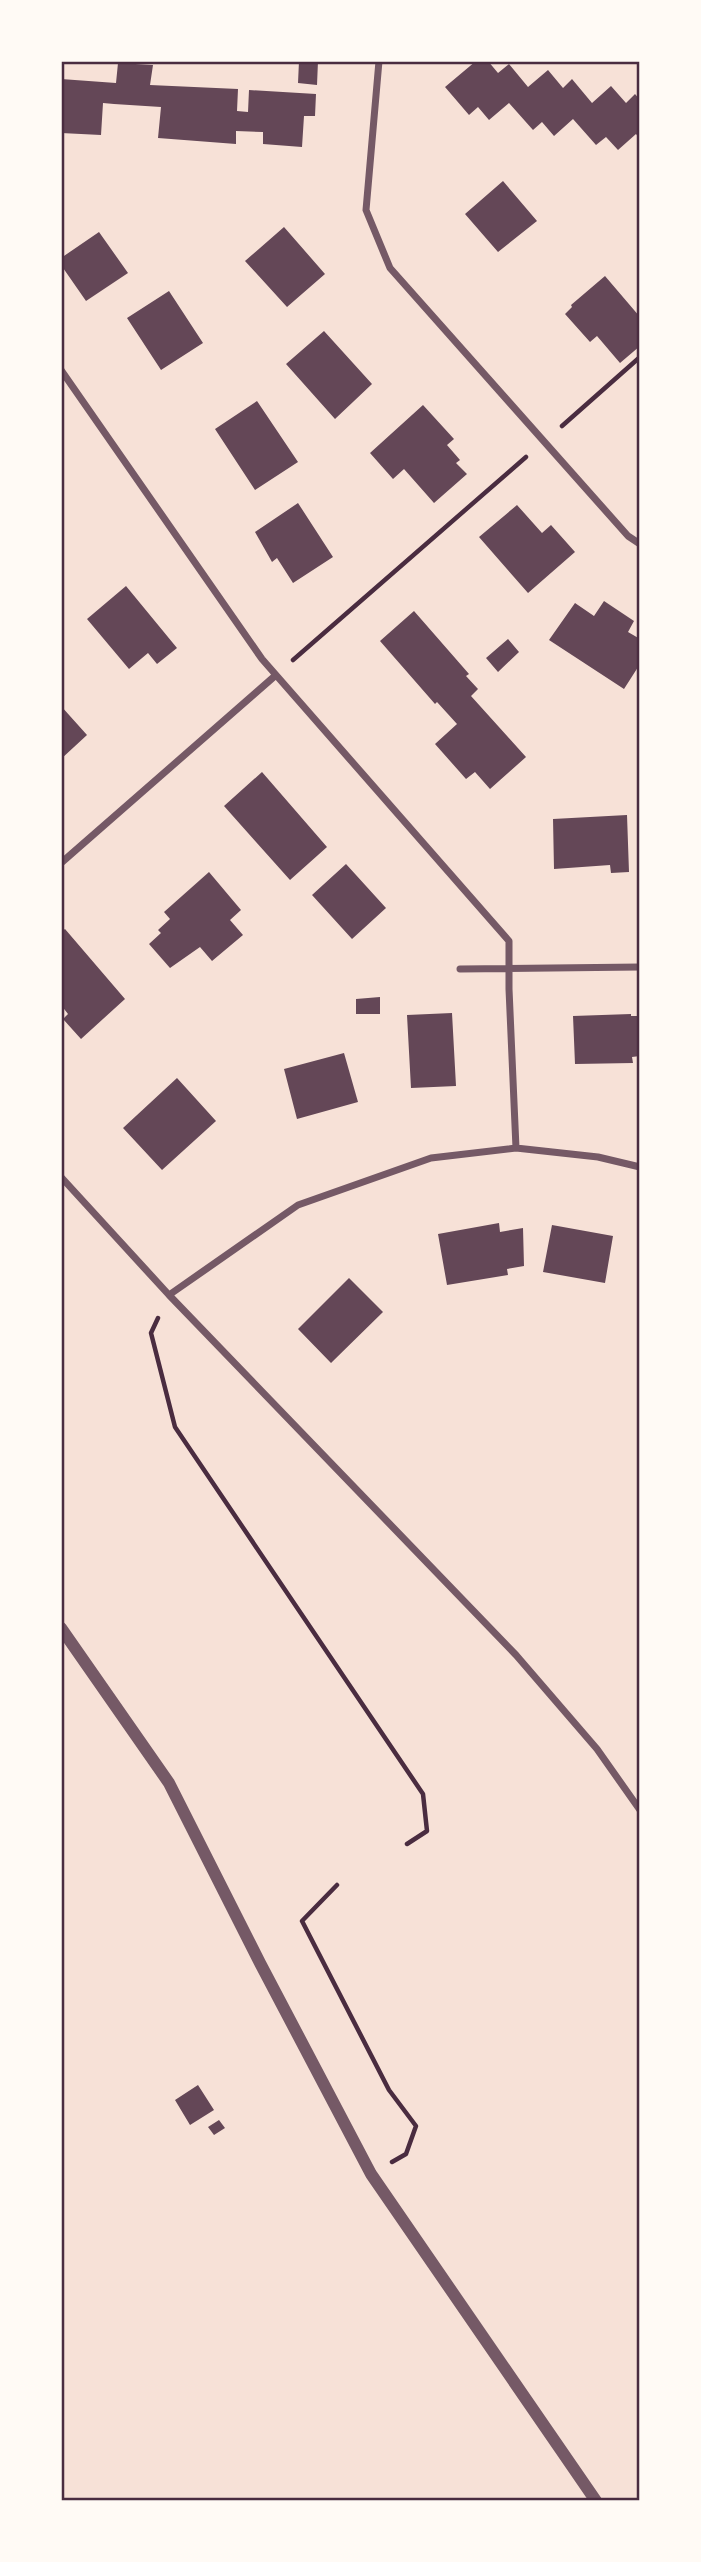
<svg xmlns="http://www.w3.org/2000/svg" width="701" height="2562" viewBox="0 0 701 2562" font-family="'Fira Sans',sans-serif">
<style>
.building{fill:#644757}
.lines{fill:none;stroke-linecap:round;stroke-linejoin:round}
.path{stroke:#4a2c40;stroke-width:4.5}
.minor{stroke:#755966;stroke-width:7}
.tertiary{stroke:#755966;stroke-width:12}
.neatline{fill:none;stroke:#4a2c40;stroke-width:2.5}
</style>
<rect width="100%" height="100%" fill="#f7e1d7"/>
<path class="building" d="M299,61H318L317,85L298,83Z
M476,61H488L498,73L509,64L528,87L548,70L563,88L572,79L592,103L611,86L626,103L635,94L640,100V139L636,134L618,150L606,137L596,145L573,119L554,136L542,122L533,130L509,103L489,120L478,107L469,115L445,87Z
M118,63L153,65L150,85L238,89L237,111L248,112L249,90L316,94L315,116H304L302,147L263,144V132L236,131V144L158,138L161,107L114,104L103,103L101,135L61,133V79L116,83Z
M503,181L537,221L498,252L465,214Z
M284,227L325,274L287,307L245,261Z
M99,232L128,273L86,301L61,265V258Z
M605,276L640,317V346L620,363L597,336L590,342L565,314L572,307L571,305Z
M169,291L203,343L161,370L127,318Z
M324,331L372,384L335,419L286,364Z
M257,401L298,462L255,490L215,429Z
M423,405L454,439L447,445L460,460L456,463L467,474L434,503L404,469L393,479L370,453Z
M298,503L333,557L293,583L277,558L272,562L255,532Z
M517,505L542,533L551,525L575,552L528,593L479,537Z
M126,586L177,648L157,664L148,653L129,669L87,619Z
M604,601L634,621L628,632L640,639V664L624,689L549,640L575,603L594,616Z
M414,611L469,674L466,676L478,689L471,696L526,757L490,789L475,772L466,779L435,744L457,724L437,702L435,704L380,641Z
M508,639L519,652L498,672L486,658Z
M61,706L87,735L61,759Z
M262,772L327,847L290,880L224,806Z
M627,815L629,872L611,873L610,865L554,869L553,819Z
M346,864L386,908L352,939L312,895Z
M209,872L241,910L230,920L243,935L212,961L200,947L170,968L149,944L161,933L158,930L170,919L164,912Z
M65,929L125,999L81,1039L63,1019L68,1014L61,1005V932Z
M380,997V1014H356V999Z
M452,1013L456,1086L411,1088L407,1015Z
M631,1014V1016H640V1056L632,1057L633,1063L575,1064L573,1016Z
M344,1053L358,1102L297,1119L284,1069Z
M177,1078L216,1121L162,1170L123,1128Z
M499,1223L500,1232L523,1228L524,1266L507,1269L508,1275L447,1285L438,1234Z
M552,1225L613,1236L605,1283L543,1272Z
M349,1278L383,1312L331,1363L298,1329Z
M198,2085L214,2110L190,2125L175,2100Z
M219,2120L225,2128L214,2135L208,2127Z"/>
<g class="lines">
<path class="path" d="M562,426L640,357
M293,660L526,457
M158,1318L151,1333L175,1427L423,1794L427,1831L407,1844
M337,1885L302,1921L389,2090L416,2126L406,2154L392,2162"/>
<path class="minor" d="M379,61L366,210L390,268L628,536L640,544
M61,370L262,659L509,941V989L516,1148
M61,863L276,675
M460,969L640,967
M61,1177L169,1295L516,1655L597,1749L640,1810
M169,1295L298,1205L431,1158L516,1148L598,1157L640,1167"/>
<path class="tertiary" d="M61,1628L169,1783L260,1963L371,2174L596,2501"/>
</g>
<rect width="701" height="2562" fill="none" stroke="#fffaf5" stroke-width="126"/>
<rect x="63" y="63" width="575" height="2436" class="neatline"/>
</svg>
